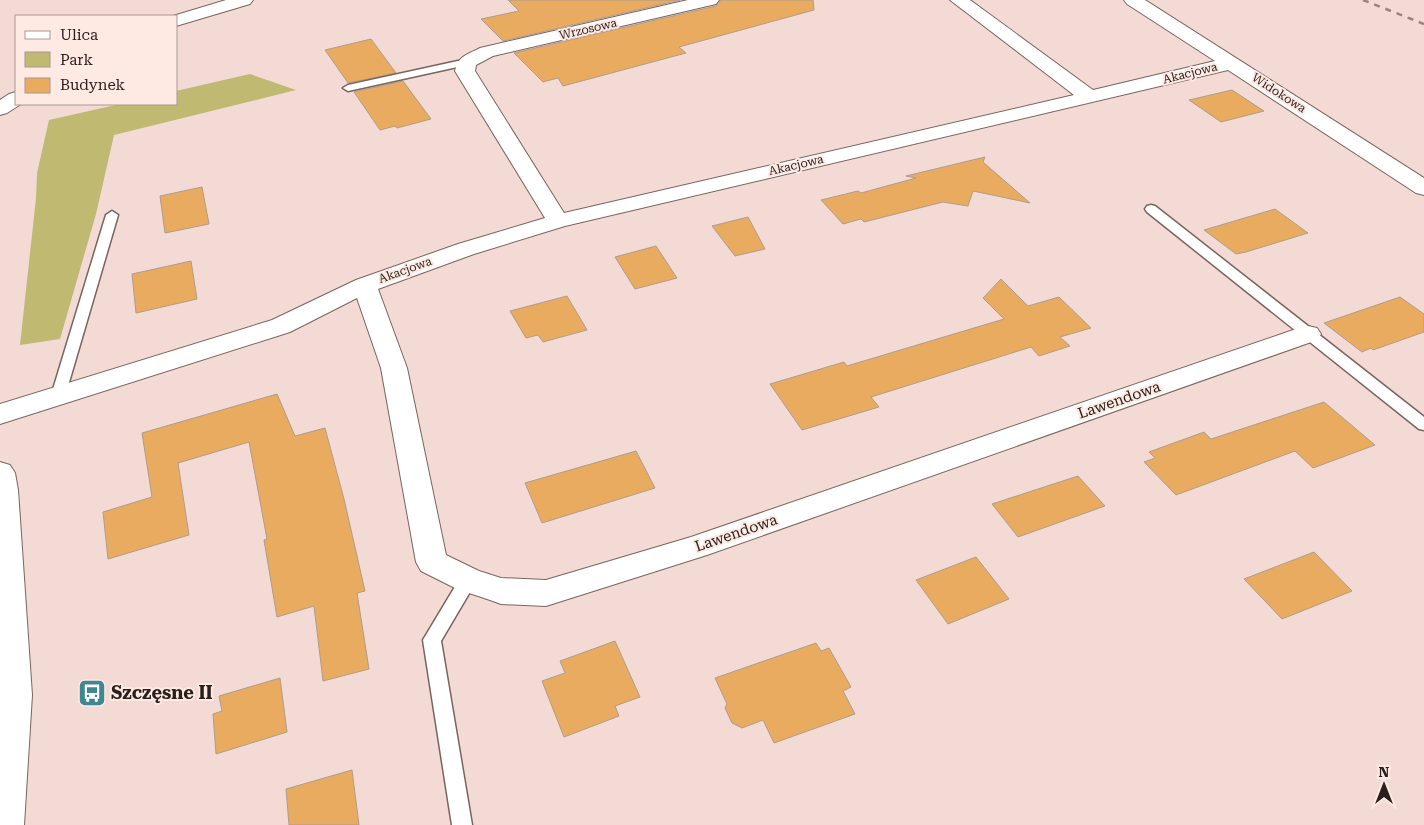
<svg xmlns="http://www.w3.org/2000/svg" width="1424" height="825" viewBox="0 0 1424 825" font-family="'Roboto Serif',serif">
<style>
.green{fill:#bfb972}
.building{fill:#e9ab5f;stroke:#ad9d8c}
.lines{fill:none;stroke-linecap:round;stroke-linejoin:round}
.lane-casing{stroke:#7a645f;stroke-width:3}
.street-casing{stroke:#7a645f;stroke-width:2}
.secondary-casing{stroke:#7a645f;stroke-width:2}
.lane{fill:#fff;fill-rule:evenodd}
.street{fill:#fff;fill-rule:evenodd}
.secondary{fill:#fff;fill-rule:evenodd}
.rail{stroke:#978480;stroke-width:2.5;stroke-dasharray:6 6;stroke-linecap:butt}
.labels{text-anchor:middle;stroke-width:4;stroke-linejoin:round;paint-order:stroke}
.far-street-label{font-size:12px;fill:#291f1d;stroke:#fee9e3}
.street-label{font-size:15px;fill:#291f1d;stroke:#fee9e3}
.near-poi-label{font-size:18px;font-weight:bold;fill:#291f1d;stroke:#fee9e3;text-anchor:start}
</style>
<rect width="100%" height="100%" fill="#f4dad4"/>
<path class="green" d="M250,74L296,90L114,135L96,214L60,339L20,345L36,198L37,173L49,120L120,104H176V91Z"/>
<path class="building" d="M508,0H680L503,41L481,19L519,11Z
M721,0H813L814,10L679,47L686,53L563,86L558,78L543,82L514,53L716,6Z
M371,39L396,73L348,83L325,50Z
M403,81L431,119L397,128L395,126L380,130L354,92Z
M1232,90L1264,111L1221,122L1189,100Z
M985,157L983,162L1030,203L973,191L968,206L943,202L864,222L861,219L843,224L821,200L858,191L861,193L916,178L906,176Z
M202,187L209,224L165,233L160,196Z
M1275,209L1308,233L1246,252L1236,254L1204,230Z
M748,217L765,249L735,256L712,226Z
M656,246L677,278L635,289L615,257Z
M191,261L197,299L136,313L132,274Z
M1001,279L1028,306L1059,297L1091,328L1060,337L1070,346L1039,356L1031,347L871,397L879,407L802,430L770,384L844,362L847,366L1004,319L983,298Z
M567,296L587,330L543,342L538,335L526,338L510,311Z
M1400,297L1424,314V332L1373,350L1371,348L1362,352L1324,323Z
M277,394L295,436L325,428L344,499L365,591L357,593L369,669L323,681L314,606L277,617L264,540L267,539L249,442L178,463L189,535L108,559L103,512L152,497L142,433Z
M1324,402L1375,445L1313,468L1295,451L1176,495L1144,462L1155,458L1149,452L1204,432L1211,439Z
M636,451L655,488L542,523L525,483Z
M1078,476L1105,506L1018,537L992,504Z
M1314,552L1352,591L1282,619L1244,579Z
M976,557L1009,599L948,624L916,580Z
M615,641L640,697L615,706L619,716L564,737L542,681L565,673L560,661Z
M816,643L821,651L829,648L851,687L843,691L855,714L774,743L763,720L742,728L732,723L725,708L727,704L715,678Z
M280,678L287,732L216,754L213,714L222,711L219,696Z
M352,770L359,825H289L286,789Z"/>
<g class="lines">
<g class="lane-casing">
<path id="lane" d="M467,59L471,60L472,62L471,64L348,91L343,88L348,85Z
M1151,205L1155,206L1424,417V430L1419,429L1147,212L1145,209L1147,206Z
M112,211L118,215L65,396L63,400H53L51,396L106,215Z
M468,573L474,575L477,580L441,641L472,825H452L423,640L462,575Z"/>
</g>
<g class="street-casing">
<path id="street" d="M226,0H253L250,4L176,26V16H173Z
M688,0H719L716,4L493,56L476,65L475,71L564,213L1074,95L950,0H970L1093,90L1215,61L1127,4L1124,0H1145L1424,178V195L1416,193L1228,70L565,226L474,254L378,289L407,368L446,555L479,571L501,578L546,580L691,537L1299,328L1308,326L1317,328L1321,334L1317,340L707,555L546,606L501,604L490,600L457,589L421,571L416,562L381,368L357,298L290,332L0,424V404L272,320L356,280L458,244L545,218L455,71C459,55 467,55 480,48Z
M16,92V104H21L7,113L0,115V100L9,94Z"/>
</g>
<g class="secondary-casing">
<path id="secondary" d="M0,462L10,465L15,473L18,490L32,695L24,825H0Z"/>
</g>
<use href="#lane" class="lane"/>
<use href="#street" class="street"/>
<use href="#secondary" class="secondary"/>
<path class="rail" d="M1363,0L1424,24"/>
</g>
<defs>
<g id="bus-square" transform="scale(1.4375)"><rect x="-9" y="-9" width="18" height="18" rx="4" fill="#418792" stroke="#fee9e3"/><path d="M-5-6H5V4H4V6H2V4H-2V6H-4V4H-5ZM-3.5-4V0h7V-4ZM-3.5 1.2v1.5H-2V1.2ZM2 1.2v1.5H3.5V1.2Z" fill="#fff"/></g>
</defs>
<g fill-rule="evenodd">
<use href="#bus-square" x="92" y="693"/>
</g>
<g class="labels">
<g class="far-street-label">
<text transform="translate(588 29) rotate(-13)" y="4">Wrzosowa</text>
<text transform="translate(1190 73) rotate(-14)" y="4">Akacjowa</text>
<text transform="translate(1279 93) rotate(33)" y="4">Widokowa</text>
<text transform="translate(796 165) rotate(-13)" y="4">Akacjowa</text>
<text transform="translate(405 270) rotate(-20)" y="4">Akacjowa</text>
</g>
<g class="street-label">
<text transform="translate(1119 400) rotate(-19)" y="5">Lawendowa</text>
<text transform="translate(736 533) rotate(-19)" y="5">Lawendowa</text>
</g>
<g class="near-poi-label">
<text x="111" y="699">Szczęsne II</text>
</g>
</g>
<rect x="15" y="15" width="162" height="90" fill="#fee9e3" stroke="#a99894"/>
<rect x="25" y="31" width="25" height="8" fill="#ffffff" stroke="#a99894"/>
<text x="60" y="40" font-size="15" fill="#291f1d">Ulica</text>
<rect x="25" y="52" width="25" height="15" fill="#bfb972" stroke="#a99894"/>
<text x="60" y="65" font-size="15" fill="#291f1d">Park</text>
<rect x="25" y="78" width="25" height="15" fill="#e9ab5f" stroke="#a99894"/>
<text x="60" y="90" font-size="15" fill="#291f1d">Budynek</text>
<g transform="translate(1384 785)" stroke="#fee9e3" stroke-width="4" paint-order="stroke">
<path d="M0-4L9 19L0 12L-9 19Z" fill="#291f1d"/>
<text y="-8" font-size="14" font-weight="bold" text-anchor="middle" fill="#291f1d">N</text>
</g>
</svg>
